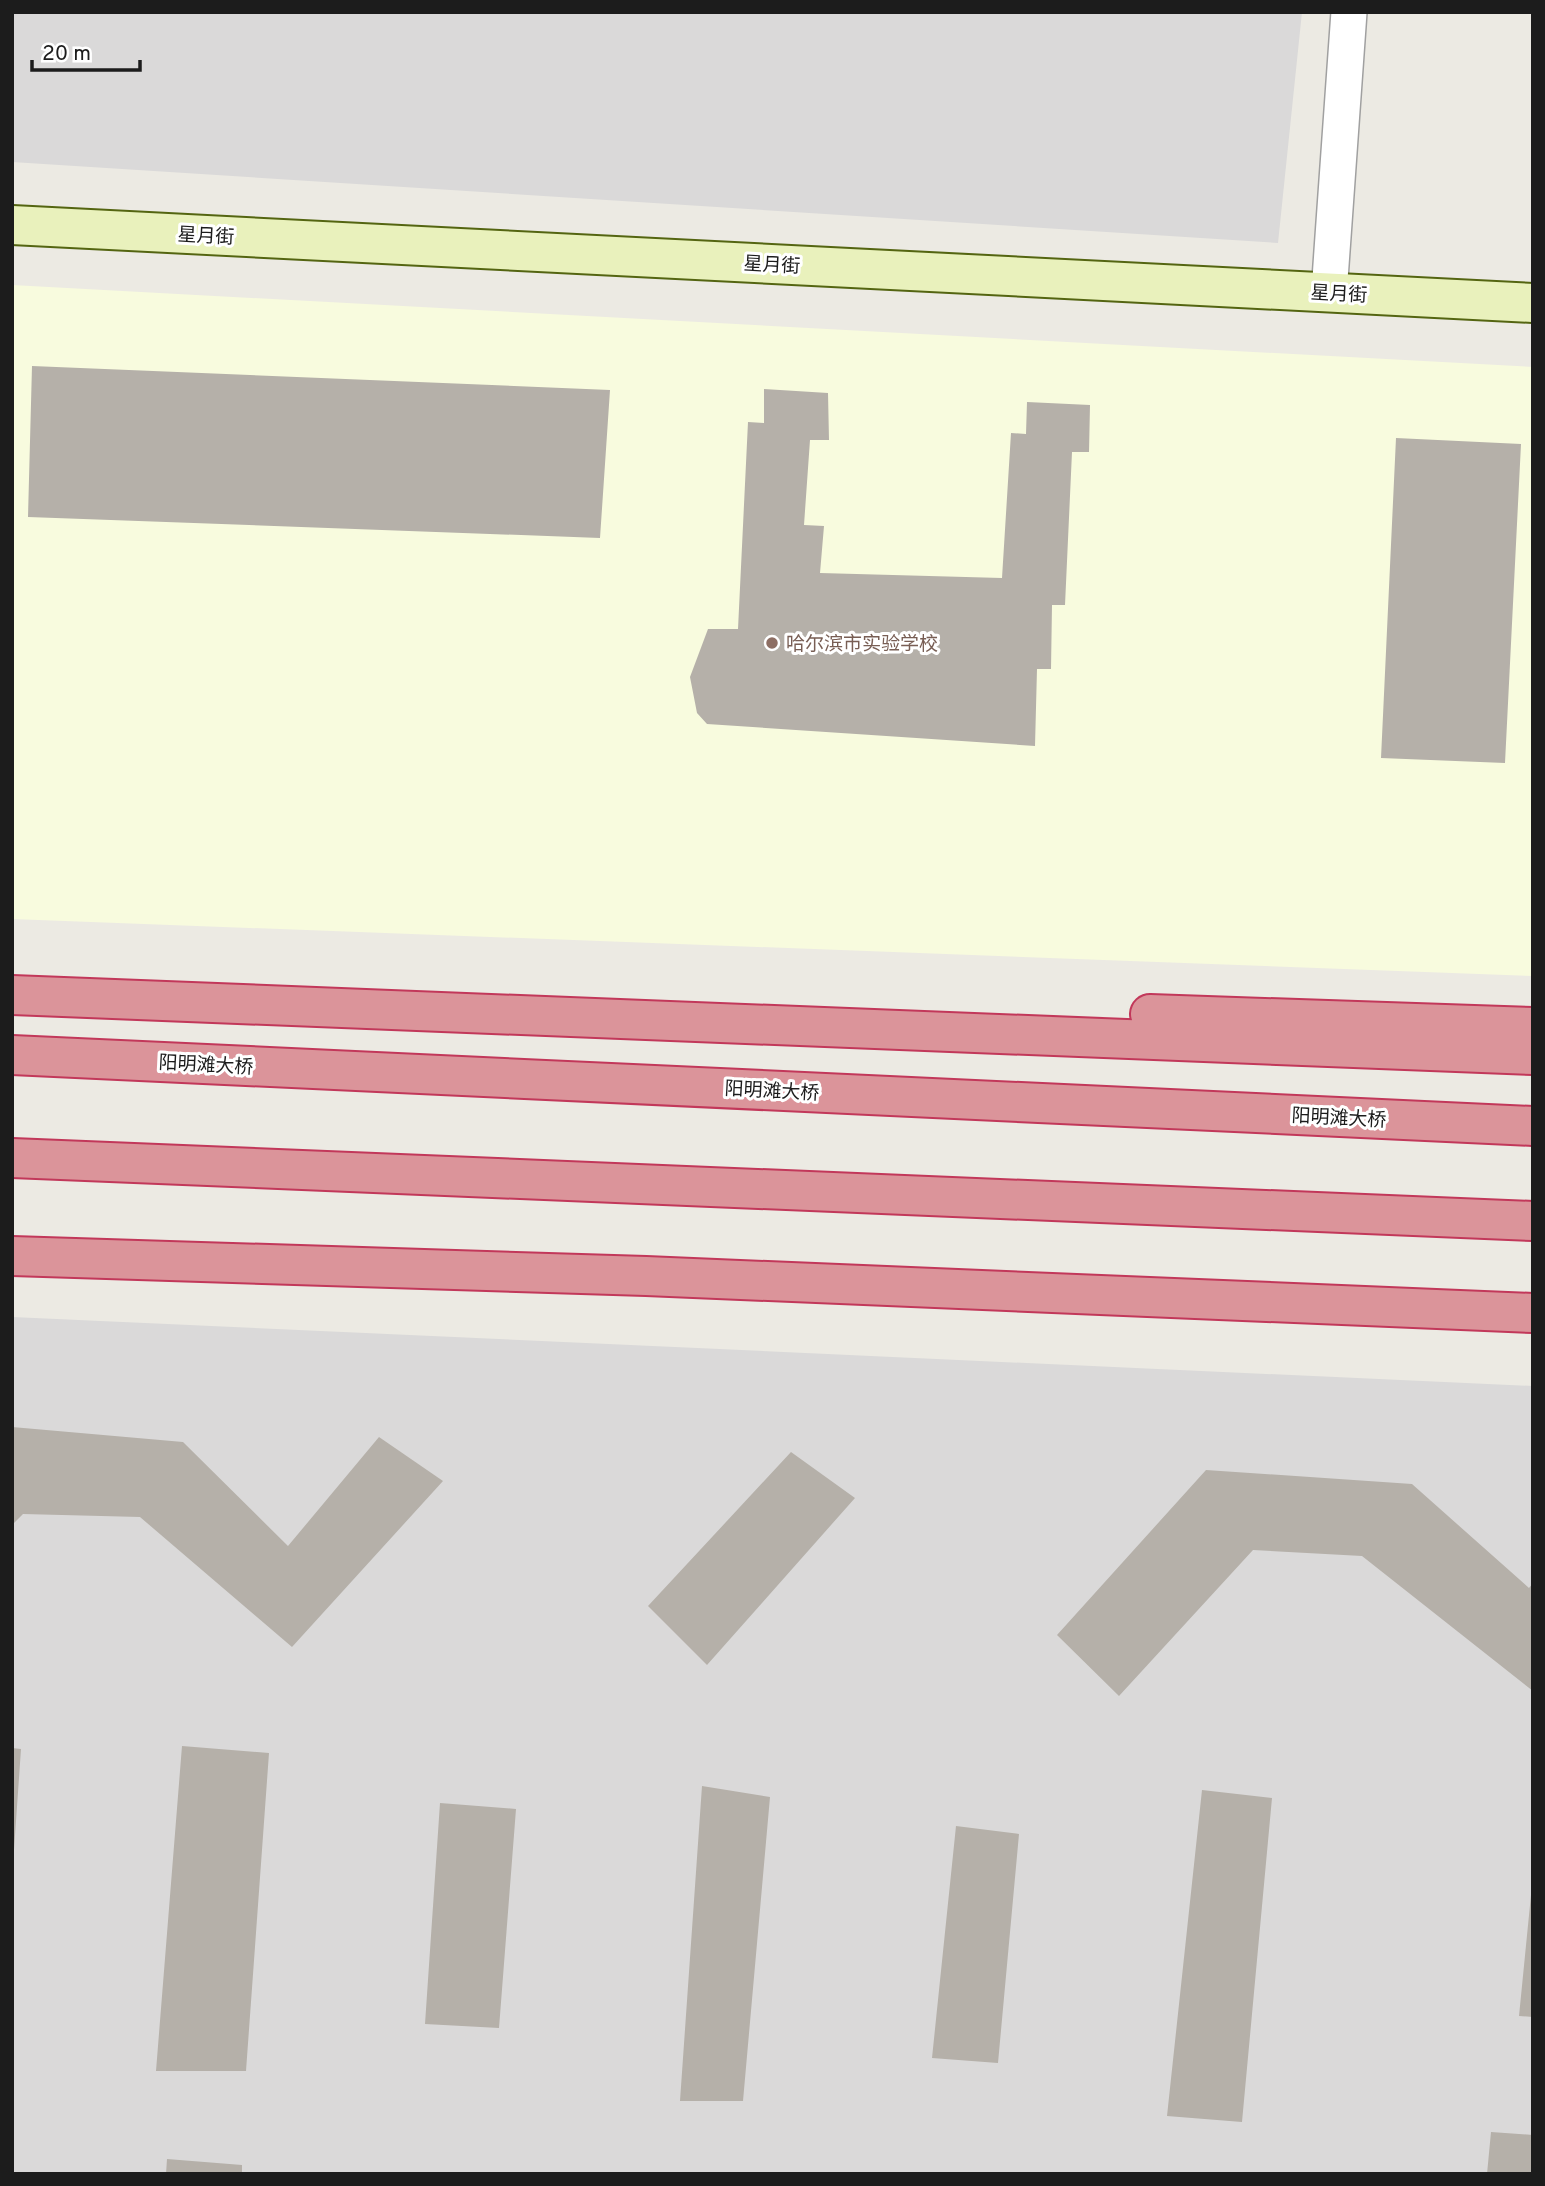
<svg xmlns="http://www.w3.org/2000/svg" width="1545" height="2186" viewBox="0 0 1545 2186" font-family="Overpass,'Noto Sans SC',sans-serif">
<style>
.residential{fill:#dad9d9}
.education{fill:#f8fbde}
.building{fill:#b5b0a9}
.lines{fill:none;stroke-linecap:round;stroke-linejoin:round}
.street-casing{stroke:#a0a0a0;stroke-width:38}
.secondary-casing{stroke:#546511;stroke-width:42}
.highway-casing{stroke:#c2385a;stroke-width:42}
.street{stroke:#fff;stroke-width:35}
.secondary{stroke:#e9f1bc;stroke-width:38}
.highway{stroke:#db949a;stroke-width:38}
.education-dot{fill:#8d6e63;stroke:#fff;stroke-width:2.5}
.labels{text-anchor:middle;stroke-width:6;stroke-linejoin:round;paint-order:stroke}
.street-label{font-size:19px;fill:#1c1c1c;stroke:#fff}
.education-label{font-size:19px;fill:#785e54;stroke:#fff;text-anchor:start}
</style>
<rect width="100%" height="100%" fill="#eceae3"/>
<path class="residential" d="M12,12H1302L1278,243L12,162Z
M12,1317L1533,1386V2174H12Z"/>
<path class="education" d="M12,285L1533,367V976L12,919Z"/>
<path class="building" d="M32,366L610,390L600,538L28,517Z
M764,389L828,393L829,440H810L804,525L824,526L820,573L1002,578L1011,433L1026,434L1027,402L1090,405L1089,452H1072L1065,605H1052L1051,669H1037L1035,746L707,724L697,713L690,677L708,629H738L748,422L764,423Z
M1396,438L1521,444L1505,763L1381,758Z
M12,1427L183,1442L288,1546L379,1437L443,1481L292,1647L140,1517L23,1514L12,1525Z
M791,1452L855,1498L707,1665L648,1606Z
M1206,1470L1412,1484L1529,1588L1533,1583V1691L1362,1556L1253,1550L1119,1696L1057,1635Z
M182,1746L269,1753L246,2071H156Z
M12,1748L21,1749L14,1850H12Z
M702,1786L770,1797L743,2101H680Z
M1202,1790L1272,1798L1242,2122L1167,2116Z
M440,1803L516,1809L499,2028L425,2024Z
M956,1826L1019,1834L998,2063L932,2058Z
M1531,1895H1533V2017L1519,2016Z
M1491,2132L1533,2135V2174H1487Z
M167,2159L242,2165V2174H166Z"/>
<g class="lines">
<g class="street-casing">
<path id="street" d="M1329,293L1349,12"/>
</g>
<g class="secondary-casing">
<path id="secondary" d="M12,225L1533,303"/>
</g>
<g class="highway-casing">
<path id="highway" d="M12,995L1533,1055
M1150,1014L1533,1027
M12,1055L1533,1126
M12,1158L1533,1221
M12,1256L646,1276L1533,1313"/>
</g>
<use href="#street" class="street"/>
<use href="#secondary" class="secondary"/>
<use href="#highway" class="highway"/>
</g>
<circle class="education-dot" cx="772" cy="643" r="7"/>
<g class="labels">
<g class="street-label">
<text transform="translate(206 235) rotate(3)" y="7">星月街</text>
<text transform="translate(772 264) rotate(3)" y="7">星月街</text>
<text transform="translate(1339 293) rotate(3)" y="7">星月街</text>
<text transform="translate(206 1064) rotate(3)" y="7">阳明滩大桥</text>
<text transform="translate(772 1090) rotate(3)" y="7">阳明滩大桥</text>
<text transform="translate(1339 1117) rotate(3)" y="7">阳明滩大桥</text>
</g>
<g class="education-label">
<text x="786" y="650">哈尔滨市实验学校</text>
</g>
</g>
<rect width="1545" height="2186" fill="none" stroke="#1c1c1c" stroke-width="28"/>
<path d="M32 60v10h108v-10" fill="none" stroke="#1c1c1c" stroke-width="3.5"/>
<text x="42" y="60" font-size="21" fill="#1c1c1c" stroke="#ffffff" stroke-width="5" paint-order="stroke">20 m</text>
</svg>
